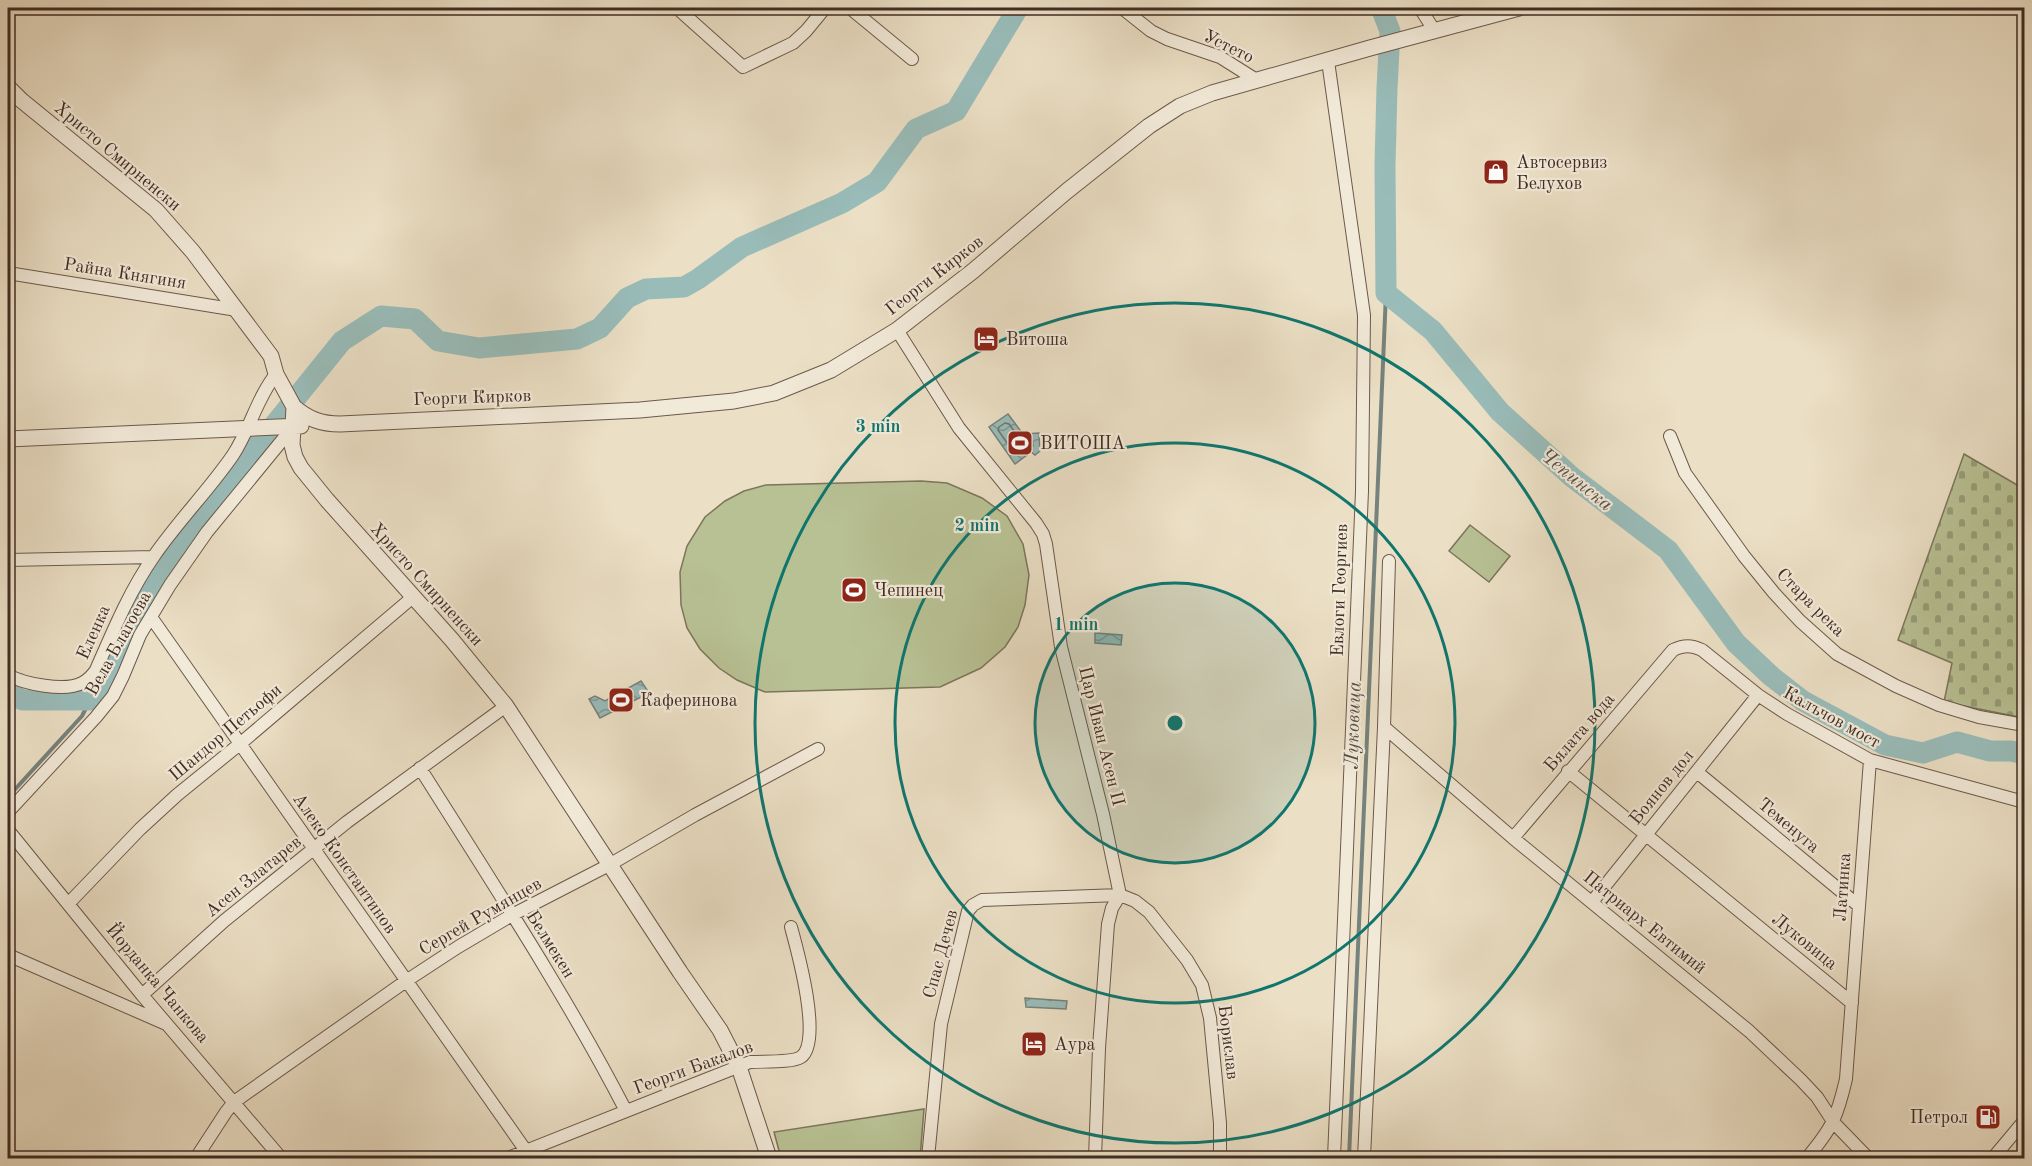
<svg xmlns="http://www.w3.org/2000/svg" width="2032" height="1166" viewBox="0 0 2032 1166" font-family="'Old Standard TT',serif">
<style>
.grass{fill:#b8c194;stroke:#7c765c;stroke-width:1.5}
.cemetery{fill:url(#cemetery-stones);stroke:#7c765c;stroke-width:1.5}
.water{fill:url(#water-waves);stroke:#76827d;stroke-width:1.5}
.lines{fill:none;stroke-linecap:round;stroke-linejoin:round}
.shore{stroke:#6d746e;stroke-width:1.5}
.stream{stroke:#76827d;stroke-width:4}
.river{stroke:#99bcb9;stroke-width:21}
.minor-casing{stroke:#6c594c;stroke-width:14}
.tertiary-casing{stroke:#6c594c;stroke-width:17}
.minor{stroke:#f2ead9;stroke-width:12}
.tertiary{stroke:#f2ead9;stroke-width:15}
.ring{fill:none;stroke:#0f766e;stroke-width:3}
.labels{text-anchor:middle;stroke-width:4.5;stroke-linejoin:round;paint-order:stroke}
.street-label{font-size:18px;fill:#412c24;stroke:#f2ead9}
.poi-label{font-size:18px;fill:#412c24;stroke:#f2ead9;text-anchor:start}
.water-label{font-size:20px;font-style:italic;fill:#575049;stroke:#f2ead9}
.centre{fill:#0f766e;stroke:#f2ead9;stroke-width:3}
.ring-label{font-size:18px;text-anchor:middle;font-weight:bold;fill:#0f766e;stroke:#f2ead9;stroke-width:4.5;stroke-linejoin:round;paint-order:stroke}
</style>
<defs>
<pattern id="cemetery-stones" width="16" height="16" patternUnits="userSpaceOnUse" patternTransform="scale(1.5)"><rect width="16" height="16" fill="#b8c194"/><path d="M2 7V4a2 2 0 0 1 4 0v3zM10 15v-3a2 2 0 0 1 4 0v3z" fill="#979d79"/></pattern>
<pattern id="water-waves" width="16" height="10" patternUnits="userSpaceOnUse" patternTransform="scale(1.5)"><rect width="16" height="10" fill="#99bcb9"/><path d="M0 5q4-4 8 0t8 0" fill="none" stroke="#7e9996"/></pattern>
</defs>
<rect width="100%" height="100%" fill="#ebdfc5"/>
<filter id="stains"><feTurbulence type="fractalNoise" baseFrequency=".00333" numOctaves="4"/><feColorMatrix values="0 0 0 0 .2 0 0 0 0 .09 0 0 0 0 .02 0 0 0 .5 -.17"/></filter>
<radialGradient id="worn" r=".72"><stop offset=".6" stop-color="#630" stop-opacity="0"/><stop offset="1" stop-color="#630" stop-opacity=".3"/></radialGradient>
<path class="grass" d="M921,481L947,483L982,498L1007,516L1023,544L1029,575L1025,605L1018,627L1005,647L981,668L940,687L765,692L737,680L719,668L700,649L687,628L681,605L680,572L687,546L705,517L725,501L744,491L766,485Z
M1470,525L1510,556L1489,582L1449,551Z
M924,1109L920,1158H781L774,1132Z"/>
<path class="cemetery" d="M1964,454L2024,489V718L1944,702L1952,663L1898,640Z"/>
<path class="water" d="M1008,414L1023,434L1039,433L1040,451L1035,455L1031,452L1015,464L989,427Z
M1095,633L1122,635L1121,645L1095,643Z
M641,681L649,693L600,718L589,699L595,696L605,701Z
M1025,998L1067,1001L1066,1009L1026,1007Z"/>
<g class="lines">
<path class="shore" d="M1005,423L1009,424L1020,439L1032,440L1033,446L1018,454H1015L998,430L999,427Z"/>
<path class="stream" d="M8,797L82,716L90,700
M1349,1158L1386,293"/>
<path class="river" d="M1381,8L1390,31L1387,88L1385,165L1386,293L1433,331L1500,412L1572,477L1668,550L1736,643L1771,676L1803,701L1885,745L1923,753L1957,742L1990,751H2011L2024,754
M8,692L22,700H90L114,670L160,572L258,445L342,341L381,316L415,319L438,341L479,348L577,339L600,328L627,298L646,289L684,287L698,279L742,247L842,203L877,182L916,129L956,111L1018,8"/>
<g class="minor-casing">
<path id="minor" d="M677,8L743,67L793,43L806,31L825,8
M850,8L912,59
M1122,8L1151,31L1167,39L1220,57L1258,81
M1420,8L1434,30
M1328,61L1364,315L1362,491L1334,1158
M8,273L237,310
M897,330L959,428L1036,523L1043,534L1046,544L1061,647L1103,814L1120,895L1112,908L1108,924L1099,1048L1095,1158
M1670,436L1685,473L1744,556L1774,593L1800,621L1837,654L1896,686L1939,705L1979,717L2024,725
M8,560L153,557
M151,617L531,1158
M8,675C24,684 65,692 82,683C88,680 92,676 96,670C113,631 129,592 154,556C178,521 209,490 233,455C250,429 257,398 276,374
M1384,727L1513,838L1749,1031L1801,1080L1817,1097L1834,1123L1868,1158
M420,768C491,881 565,993 626,1111
M1568,771L1852,1003
M1697,772L1859,906
M8,812L96,717L113,696L123,676L140,635L170,585L207,532L293,427
M8,830L142,995L281,1158
M1513,838L1673,650C1684,645 1691,645 1702,650L1758,695L1787,714L1870,760L2024,802
M1592,902L1758,695
M68,904L140,829L177,795L241,743L413,597
M8,955L164,1023
M142,995L224,921L347,822L506,706
M196,1158L226,1112L234,1102L406,981L458,947L512,915L609,865L695,815L818,749
M508,1158L750,1062C763,1061 792,1063 801,1057C823,1042 797,949 791,927
M928,1158L941,1024L968,911L973,905L982,900L1120,895L1135,901L1149,912L1187,960L1202,985L1210,1018L1220,1123V1158
M1364,1158L1384,727L1389,561
M1807,1158C1832,1128 1837,1118 1846,1079L1870,760
M1993,1158L2024,1121"/>
</g>
<g class="tertiary-casing">
<path id="tertiary" d="M8,87L21,100L156,210L193,252L271,356L276,374L294,407L292,445L295,457L301,468L327,500L452,640L506,706L680,972L720,1030L739,1067L769,1158
M294,407C308,419 321,424 340,424L640,410L734,401L774,393L831,370L897,330L973,271L1067,191L1149,126L1180,106L1212,93L1370,48L1519,8
M8,439L301,426"/>
</g>
<use href="#minor" class="minor"/>
<use href="#tertiary" class="tertiary"/>
</g>
<circle cx="1175" cy="723" r="140" fill="#0f766e" fill-opacity=".12"/>
<g class="ring">
<circle cx="1175" cy="723" r="140"/>
<circle cx="1175" cy="723" r="280"/>
<circle cx="1175" cy="723" r="420"/>
</g>
<defs>
<g id="shop-square" transform="scale(1.35)"><rect x="-9" y="-9" width="18" height="18" rx="4" fill="#8f2418" stroke="#f2ead9"/><path d="M-5-2.5h2.3a2.7 3.5 0 0 1 5.4 0H5L5.5 6h-11ZM-1.5-2.5h3a1.5 2.3 0 0 0-3 0Z" fill="#fff"/></g>
<g id="hotel-square" transform="scale(1.35)"><rect x="-9" y="-9" width="18" height="18" rx="4" fill="#8f2418" stroke="#f2ead9"/><path d="M-6-4.5h1.5V1H6V5H4.5V3h-9V5H-6ZM-4 0a1.8 1.8 0 1 1 3.6 0ZM.5 0V-2.5h3Q6-2.5 6 0Z" fill="#fff"/></g>
<g id="stadium-square" transform="scale(1.35)"><rect x="-9" y="-9" width="18" height="18" rx="4" fill="#8f2418" stroke="#f2ead9"/><path d="M0-5a6.5 5 0 1 0 0 10a6.5 5 0 1 0 0-10ZM-3.5-1.8h7v3.6h-7Z" fill="#fff"/></g>
<g id="fuel-square" transform="scale(1.35)"><rect x="-9" y="-9" width="18" height="18" rx="4" fill="#8f2418" stroke="#f2ead9"/><path d="M-5.5-6h7V0h2V4h1.3V-2.5L3-4.5l.8-.8L6-3V5H2.5V1h-1V6h-7ZM-4.2-4.7v3.2H.2V-4.7Z" fill="#fff"/></g>
</defs>
<g fill-rule="evenodd">
<use href="#shop-square" x="1496" y="172"/>
<use href="#hotel-square" x="986" y="339"/>
<use href="#stadium-square" x="1020" y="443"/>
<use href="#stadium-square" x="854" y="590"/>
<use href="#stadium-square" x="621" y="700"/>
<use href="#hotel-square" x="1034" y="1044"/>
<use href="#fuel-square" x="1988" y="1117"/>
</g>
<g class="labels">
<g class="street-label">
<text transform="translate(1229 46) rotate(26)" y="6">Устето</text>
<text transform="translate(118 156) rotate(40)" y="6">Христо Смирненски</text>
<text transform="translate(125 273) rotate(9)" y="6">Райна Княгиня</text>
<text transform="translate(934 275) rotate(-38)" y="6">Георги Кирков</text>
<text transform="translate(472 397) rotate(-2)" y="6">Георги Кирков</text>
<text transform="translate(427 584) rotate(48)" y="6">Христо Смирненски</text>
<text transform="translate(1339 590) rotate(-88)" y="6">Евлоги Георгиев</text>
<text transform="translate(1811 602) rotate(45)" y="6">Стара река</text>
<text transform="translate(93 632) rotate(-66)" y="6">Еленка</text>
<text transform="translate(118 643) rotate(-61)" y="6">Вела Благоева</text>
<text transform="translate(1832 717) rotate(29)" y="6">Калъчов мост</text>
<text transform="translate(225 732) rotate(-40)" y="6">Шандор Петьофи</text>
<text transform="translate(1579 732) rotate(-49)" y="6">Бялата вода</text>
<text transform="translate(1102 736) rotate(76)" y="6">Цар Иван Асен II</text>
<text transform="translate(1661 787) rotate(-51)" y="6">Боянов дол</text>
<text transform="translate(1789 825) rotate(40)" y="6">Теменуга</text>
<text transform="translate(345 863) rotate(55)" y="6">Алеко Константинов</text>
<text transform="translate(253 876) rotate(-39)" y="6">Асен Златарев</text>
<text transform="translate(1842 887) rotate(-86)" y="6">Латинка</text>
<text transform="translate(480 916) rotate(-30)" y="6">Сергей Румянцев</text>
<text transform="translate(1645 922) rotate(39)" y="6">Патриарх Евтимий</text>
<text transform="translate(1805 941) rotate(39)" y="6">Луковица</text>
<text transform="translate(551 944) rotate(58)" y="6">Белмекен</text>
<text transform="translate(940 954) rotate(-75)" y="6">Спас Дечев</text>
<text transform="translate(158 983) rotate(50)" y="6">Йорданка Чанкова</text>
<text transform="translate(1229 1042) rotate(83)" y="6">Борислав</text>
<text transform="translate(693 1067) rotate(-20)" y="6">Георги Бакалов</text>
</g>
<g class="poi-label">
<text x="1516" y="168">Автосервиз<tspan x="1516" dy="21">Белухов</tspan></text>
<text x="1006" y="345">Витоша</text>
<text x="1040" y="449">ВИТОША</text>
<text x="874" y="596">Чепинец</text>
<text x="640" y="706">Каферинова</text>
<text x="1054" y="1050">Аура</text>
<text x="1968" y="1123" text-anchor="end">Петрол</text>
</g>
<g class="water-label">
<text transform="translate(1577 479) rotate(39)" y="7">Чепинска</text>
<text transform="translate(1352 725) rotate(-88)" y="7">Луковица</text>
</g>
</g>
<circle cx="1175" cy="723" r="9" class="centre"/>
<g class="ring-label">
<text x="878" y="432">3 min</text>
<text x="977" y="531">2 min</text>
<text x="1076" y="630">1 min</text>
</g>
<rect width="2032" height="1166" fill="none" stroke="#ebdfc5" stroke-width="30"/>
<rect x="9" y="9" width="2014" height="1148" fill="none" stroke="#412c24" stroke-width="3"/>
<rect x="15" y="15" width="2002" height="1136" fill="none" stroke="#412c24" stroke-width="1.5"/>
<rect width="100%" height="100%" filter="url(#stains)"/>
<rect width="100%" height="100%" fill="url(#worn)"/>
</svg>
